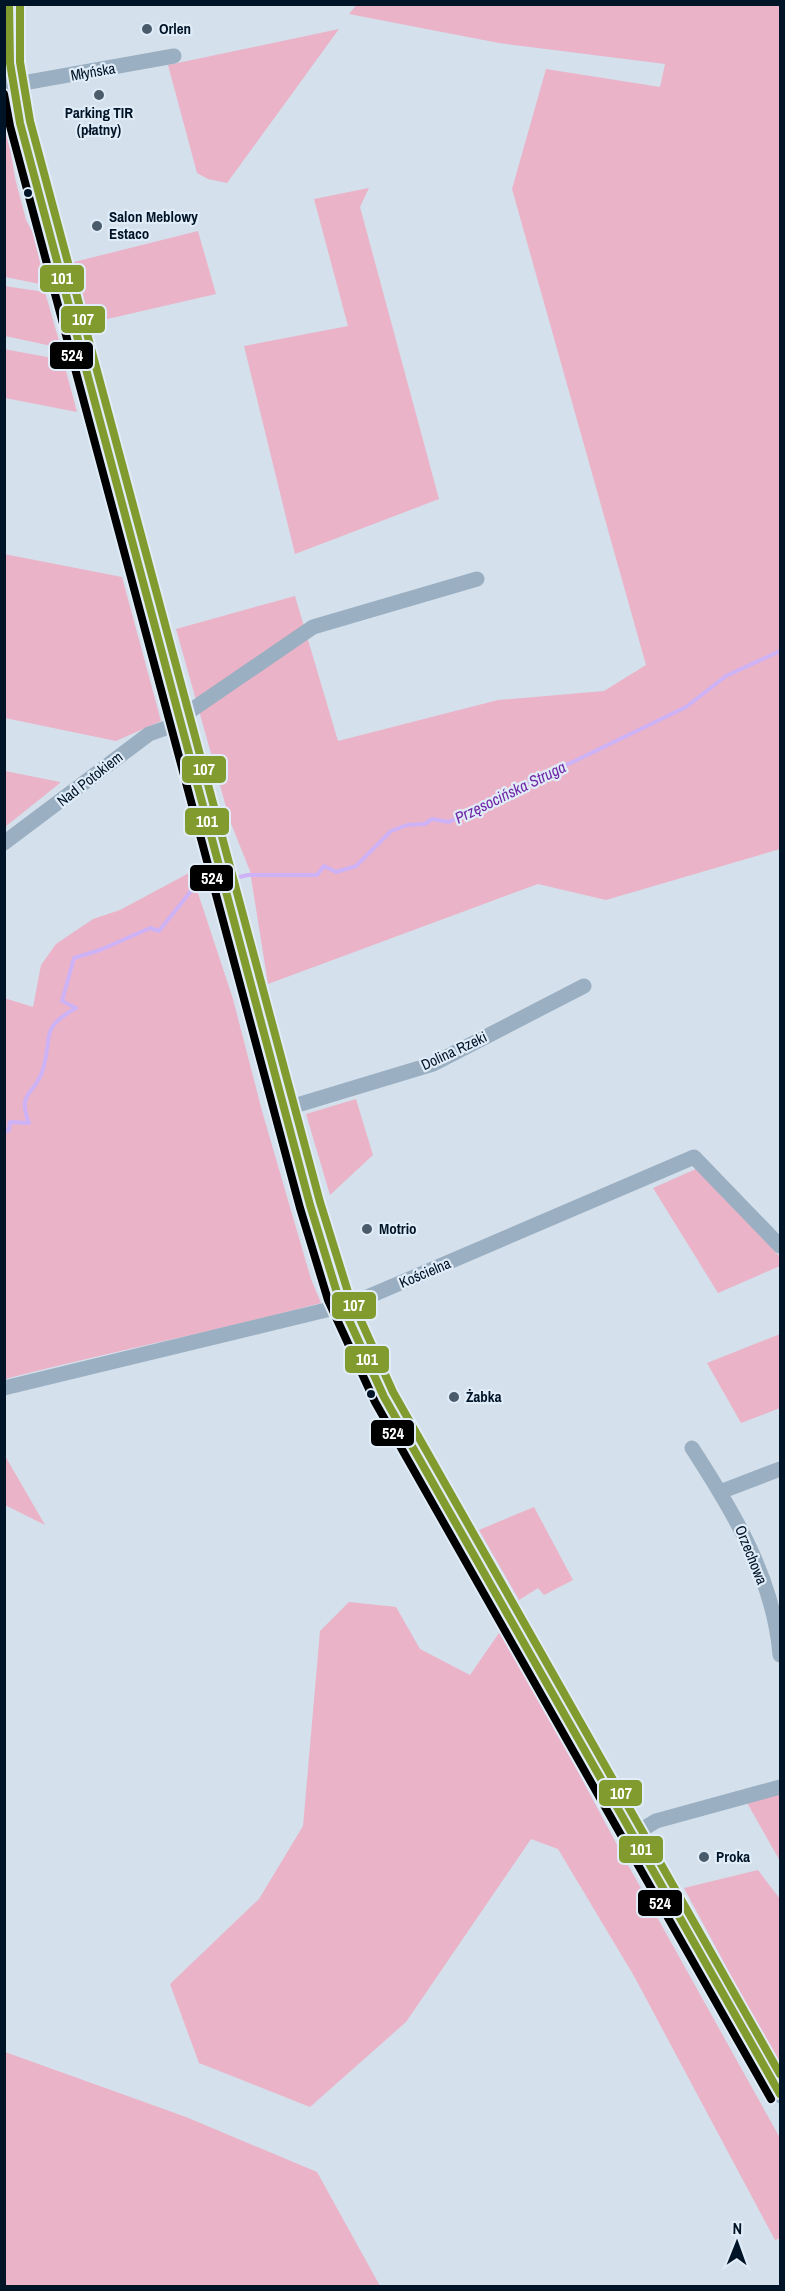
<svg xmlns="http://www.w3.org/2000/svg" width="785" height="2291" viewBox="0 0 785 2291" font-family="'Archivo Narrow',sans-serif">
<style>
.green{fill:#ebb3c7}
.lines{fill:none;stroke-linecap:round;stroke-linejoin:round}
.stream{stroke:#cdb3f5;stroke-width:4}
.minor{stroke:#9aafc1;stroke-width:15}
.tertiary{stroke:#9aafc1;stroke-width:18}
.bus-1-casing{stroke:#e0ecf7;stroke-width:12}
.bus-2-casing{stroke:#e0ecf7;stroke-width:12}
.bus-3-casing{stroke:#e0ecf7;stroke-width:12}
.bus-1{stroke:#829b2f;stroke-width:8}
.bus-2{stroke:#000;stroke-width:8}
.bus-3{stroke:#829b2f;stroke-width:8}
.poi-dot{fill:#4a5b6c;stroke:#e0ecf7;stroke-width:2}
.bus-dot{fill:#001427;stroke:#e0ecf7;stroke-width:2}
.labels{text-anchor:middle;stroke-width:4.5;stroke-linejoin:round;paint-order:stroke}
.poi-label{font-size:15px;font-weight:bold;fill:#001427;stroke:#e0ecf7;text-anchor:start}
.street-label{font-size:15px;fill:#001427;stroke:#e0ecf7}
.water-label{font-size:16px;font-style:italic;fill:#7027a8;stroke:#e0ecf7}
.line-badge{stroke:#e0ecf7;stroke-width:2}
.badge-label{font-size:16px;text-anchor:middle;font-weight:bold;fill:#fff}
</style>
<rect width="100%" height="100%" fill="#d4e0ec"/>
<path class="green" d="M357,4L780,5V849L606,900L538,884L268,984L250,871L230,821L176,629L295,596L338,741L498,700L604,691L646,665L512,189L546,69L660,87L665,64L499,43L349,14Z
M339,29L227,183L208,179L197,173L168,65Z
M5,117L15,178L26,220L34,235L45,285L5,277Z
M369,188L360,207L439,499L295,554L244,346L348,326L314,199Z
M198,231L216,294L90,323L74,262Z
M4,286L45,292L61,348L5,336Z
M4,349L63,360L77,412L5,398Z
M4,554L122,577L161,721L116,741L5,718Z
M5,771L60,782V783L5,827Z
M191,872L233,999L262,1111L311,1279L321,1303C216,1331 110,1352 5,1379L4,998L33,1007L41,965L56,944L93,919L120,910Z
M356,1099L373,1155L330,1195L306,1114Z
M698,1168L780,1257V1266L718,1293L653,1188Z
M780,1334V1408L741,1423L707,1363Z
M4,1454L45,1525L5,1505Z
M534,1507L573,1580L544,1595L538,1588L519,1600L479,1530Z
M349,1602L396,1607L420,1649L470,1675L499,1633L506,1637L623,1856L780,2138V2238L775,2240L634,1976L558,1849L531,1839L406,2022L310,2107L199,2063L170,1984L259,1899L303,1826L320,1631Z
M780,1792V1861L746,1801Z
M758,1870L780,1899V2067L684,1888Z
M5,2052L186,2117L317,2172L380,2286H5Z"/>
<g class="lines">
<path class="stream" d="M235,878L248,875H317L324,866L336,872L356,866L391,831L407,825L425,824L432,819L449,822L686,707L726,676L780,651
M4,1132L9,1130L10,1122L29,1123C16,1091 36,1095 43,1069C53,1035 39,1029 76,1008L62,1001L74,958L100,950L150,928L159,931L195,886L207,884"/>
<path class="minor" d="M12,85L174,56
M4,843L149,734L180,723L193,709L313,627L477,579
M284,1109L433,1064L584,986
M4,1388L351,1304L694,1157L780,1246
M692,1448C733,1511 774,1579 780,1655
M720,1492L780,1469
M633,1835L656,1821L780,1787"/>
<path class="tertiary" d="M9,4L10,63L20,123L310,1205L338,1296L384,1397L780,2094"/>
<g class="bus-1-casing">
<path id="bus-1" d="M9,4L10,63L20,123L310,1205L338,1296L384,1397L780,2094"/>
</g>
<g class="bus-2-casing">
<path id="bus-2" d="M4,94L10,126L300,1208L328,1300L375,1402L771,2099"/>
</g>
<g class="bus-3-casing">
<path id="bus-3" d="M20,4V62L30,121L320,1202L348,1292L393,1392L780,2074"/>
</g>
<use href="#bus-1" class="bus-1"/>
<use href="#bus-2" class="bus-2"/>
<use href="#bus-3" class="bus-3"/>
</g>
<g class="poi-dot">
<circle cx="147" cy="29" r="6"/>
<circle cx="99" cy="95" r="6"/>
<circle cx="97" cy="226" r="6"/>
<circle cx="367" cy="1229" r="6"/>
<circle cx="454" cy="1397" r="6"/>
<circle cx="704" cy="1857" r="6"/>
</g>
<g class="bus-dot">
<circle cx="28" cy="193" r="5"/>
<circle cx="371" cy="1394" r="5"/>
</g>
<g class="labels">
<g class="poi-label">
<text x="159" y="34">Orlen</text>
<text x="99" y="118" text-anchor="middle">Parking TIR<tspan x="99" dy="17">(płatny)</tspan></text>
<text x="109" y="222">Salon Meblowy<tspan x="109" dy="17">Estaco</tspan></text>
<text x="379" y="1234">Motrio</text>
<text x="466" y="1402">Żabka</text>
<text x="716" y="1862">Proka</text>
</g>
<g class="street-label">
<text transform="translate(93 72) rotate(-10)" y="5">Młyńska</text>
<text transform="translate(90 779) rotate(-38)" y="5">Nad Potokiem</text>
<text transform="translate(454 1051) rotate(-25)" y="5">Dolina Rzeki</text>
<text transform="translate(425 1273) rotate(-23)" y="5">Kościelna</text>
<text transform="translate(751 1555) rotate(68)" y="5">Orzechowa</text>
</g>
<g class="water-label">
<text transform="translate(510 792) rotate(-26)" y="6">Przęsocińska Struga</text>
</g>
</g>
<g class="line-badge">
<rect x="39" y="264" width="46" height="29" rx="6" fill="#829b2f"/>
<rect x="60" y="305" width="46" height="29" rx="6" fill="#829b2f"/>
<rect x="49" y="341" width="45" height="29" rx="6" fill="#000"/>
<rect x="181" y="755" width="46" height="29" rx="6" fill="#829b2f"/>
<rect x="184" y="807" width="46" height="29" rx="6" fill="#829b2f"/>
<rect x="189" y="864" width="45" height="28" rx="6" fill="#000"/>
<rect x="331" y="1291" width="46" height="29" rx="6" fill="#829b2f"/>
<rect x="344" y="1345" width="46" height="29" rx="6" fill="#829b2f"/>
<rect x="370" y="1419" width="45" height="28" rx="6" fill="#000"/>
<rect x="598" y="1779" width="45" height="28" rx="6" fill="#829b2f"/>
<rect x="618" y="1835" width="46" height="29" rx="6" fill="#829b2f"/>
<rect x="637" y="1889" width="46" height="28" rx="6" fill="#000"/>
</g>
<g class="badge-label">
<text x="62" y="284">101</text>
<text x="83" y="325">107</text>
<text x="72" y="361">524</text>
<text x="204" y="775">107</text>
<text x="207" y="827">101</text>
<text x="212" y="884">524</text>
<text x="354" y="1311">107</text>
<text x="367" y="1365">101</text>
<text x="393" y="1439">524</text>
<text x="621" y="1799">107</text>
<text x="641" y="1855">101</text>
<text x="660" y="1909">524</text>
</g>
<rect width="785" height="2291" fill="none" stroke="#001427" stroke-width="12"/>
<g transform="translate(737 2243) rotate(1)" stroke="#e0ecf7" stroke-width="4.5" paint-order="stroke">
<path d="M0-4.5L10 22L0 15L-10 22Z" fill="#001427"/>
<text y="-9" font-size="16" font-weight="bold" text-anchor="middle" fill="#001427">N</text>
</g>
</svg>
